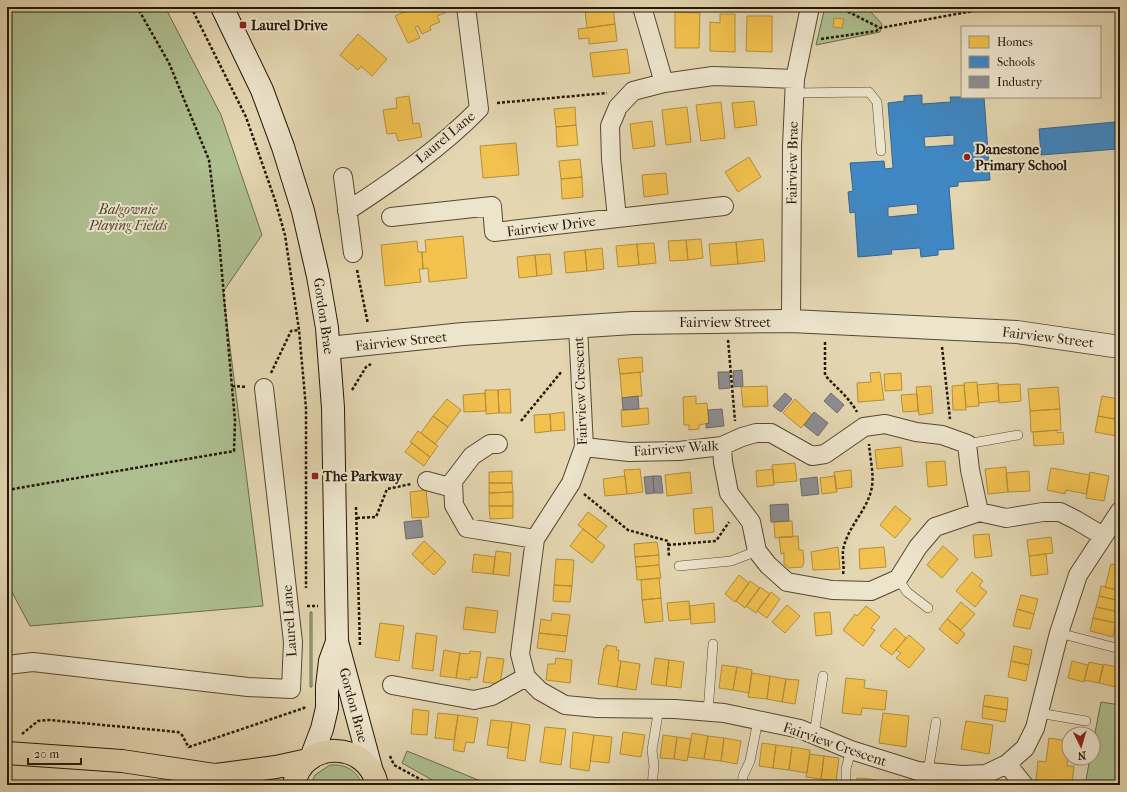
<svg xmlns="http://www.w3.org/2000/svg" width="1127" height="792" viewBox="0 0 1127 792" font-family="'IM FELL French Canon',serif">
<style>
.green{fill:#aebf90;stroke:#6a6c4c}
.homes{fill:#f2c14e;stroke:#b58e39}
.schools{fill:#3f88c5;stroke:#38668c;fill-rule:evenodd}
.industry{fill:#8d8d92;stroke:#6e6a68}
.lines{fill:none;stroke-linecap:round;stroke-linejoin:round}
.service-casing{stroke:#554832;stroke-width:10}
.minor-casing{stroke:#554832;stroke-width:20}
.tertiary-casing{stroke:#554832;stroke-width:24}
.secondary-casing{stroke:#261807;stroke-width:24}
.primary-casing{stroke:#261807;stroke-width:24}
.path{stroke:#261807;stroke-width:2.5;stroke-dasharray:3 2;stroke-linecap:butt}
.service{stroke:#ede4cc;stroke-width:9}
.minor{stroke:#ede4cc;stroke-width:18}
.tertiary{stroke:#ede4cc;stroke-width:22}
.secondary{stroke:#ede4cc;stroke-width:22}
.primary{stroke:#e3d6b1;stroke-width:22}
.poi-dot{fill:#8f2418;stroke:#ede4cc;stroke-width:1.5}
.labels{text-anchor:middle;stroke-width:4;stroke-linejoin:round;paint-order:stroke}
.poi-label{font-size:14px;font-weight:bold;fill:#261807;stroke:#ede4cc;text-anchor:start}
.street-label{font-size:14px;fill:#261807;stroke:#ede4cc}
.park-label{font-size:14px;font-style:italic;fill:#4f4a30;stroke:#ede4cc}
</style>
<rect width="100%" height="100%" fill="#e3d6b1"/>
<filter id="stains"><feTurbulence type="fractalNoise" baseFrequency=".005" numOctaves="4"/><feColorMatrix values="0 0 0 0 .2 0 0 0 0 .09 0 0 0 0 .02 0 0 0 .5 -.17"/></filter>
<radialGradient id="worn" r=".72"><stop offset=".6" stop-color="#630" stop-opacity="0"/><stop offset="1" stop-color="#630" stop-opacity=".3"/></radialGradient>
<path class="green" d="M7,7H165L221,115L262,235L223,292L263,606L30,626L7,583Z
M825,7H866L882,24L880,32L816,45Z
M310,612H312V687H310Z
M1101,702L1120,705V785H1085L1090,758H1093V743Z
M407,751L488,784L492,785H441L402,763Z
M330,765C345,764 357,770 362,785H310L315,775Z"/>
<path class="homes" d="M416,7H442L445,13L437,16L440,22L430,26L431,30L422,34L418,26L415,27L420,38L408,43L395,16Z
M613,8L615,24L587,28L585,11Z
M675,12L700,13L699,48H675Z
M720,14H735V52L710,51V22L720,23Z
M747,16H772V52L746,51Z
M834,18L844,19L842,28L833,27Z
M615,24L617,41L589,44V38L579,39L578,29Z
M358,34L387,59L372,76L361,66L358,70L340,55Z
M627,49L630,73L593,77L590,53Z
M409,96L413,124L419,123L422,137L398,141L396,133L387,134L383,110L397,108L396,98Z
M754,101L757,125L735,128L732,103Z
M721,102L725,138L701,141L696,105Z
M575,107L576,125L556,127L554,109Z
M687,107L691,142L666,145L662,110Z
M652,121L655,146L633,149L630,124Z
M576,125L578,145L557,147L556,127Z
M516,143L519,175L483,178L480,146Z
M749,157L761,177L738,192L725,172Z
M580,159L582,177L561,179L559,161Z
M666,173L668,194L644,197L642,175Z
M582,177L583,197L562,199L561,179Z
M463,236L467,278L429,282L428,268L423,269L422,252H426L425,240Z
M701,239L703,258L688,260L686,240Z
M763,239L765,261L738,264L736,242Z
M686,240L688,260L670,261L668,241Z
M417,241L418,252H422L423,269H419L421,282L385,286L381,245Z
M736,242L738,264L711,266L709,244Z
M654,243L656,263L639,265L637,244Z
M637,244L639,265L618,267L616,246Z
M602,248L604,269L587,271L585,250Z
M585,250L587,271L566,273L564,252Z
M550,254L552,274L537,276L535,255Z
M535,255L537,276L519,278L517,257Z
M642,357L643,372L620,374L618,359Z
M640,372L642,396L622,398L620,374Z
M880,372L884,400L858,402L857,383L871,382L870,373Z
M901,373L902,390L885,391L884,374Z
M977,382L979,406L966,407L964,383Z
M998,383L999,401L979,403L977,385Z
M1020,384L1021,401L999,403L998,385Z
M964,385L966,410H953L952,386Z
M767,386L768,406L743,407L741,387Z
M931,386L933,413L919,415L916,387Z
M1058,387L1060,409L1030,411L1028,389Z
M510,389L511,413H499L498,390Z
M485,390H498L499,413L486,414Z
M485,393L486,411L464,412L463,395Z
M917,394L918,411L903,412L901,395Z
M696,396V404L707,403L709,423L699,425V429L689,430V425H684L683,397Z
M1102,396L1119,399L1115,419L1098,416Z
M447,399L461,410L448,427L433,416Z
M795,399L812,415L801,428L783,413Z
M648,408L649,424L622,427L621,410Z
M1060,409L1061,430L1031,432L1030,411Z
M564,412L565,430L551,431L550,414Z
M550,414L551,431L535,433L534,415Z
M433,416L448,427L435,444L421,433Z
M1098,416L1120,420L1117,436L1095,432Z
M1057,430V433L1063,432L1064,444L1034,446L1033,432Z
M418,431L438,446L430,457L410,442Z
M412,443L430,457L424,466L405,452Z
M901,447L903,466L877,469L875,450Z
M945,461L947,485L928,487L926,462Z
M795,463L797,481L774,483L772,465Z
M1006,467L1008,492L988,494L985,469Z
M1051,468L1090,475L1086,494L1066,490L1065,494L1047,490Z
M640,469L643,492L627,494L624,470Z
M773,469L774,485L757,487L756,471Z
M851,470L852,487L836,489L834,472Z
M512,471V483H489V472Z
M1029,471L1030,491L1008,492L1006,473Z
M690,472L692,493L667,496L665,475Z
M1090,472L1109,476L1104,501L1086,498Z
M625,476L627,494L605,496L603,479Z
M835,476L837,492L822,494L820,478Z
M489,483H512L513,492L489,493Z
M426,490L429,517L412,518L410,492Z
M513,492V506H489V493Z
M489,506H513V518L490,519Z
M895,506L911,519L895,538L880,525Z
M712,507L714,532L695,534L693,509Z
M588,512L607,526L596,539L578,525Z
M792,521L793,537L775,538L774,522Z
M583,529L605,546L592,563L570,546Z
M989,534L992,556L975,558L973,535Z
M798,536L799,550H803L804,562L802,567L789,568L784,564V553L781,554L779,537Z
M1051,537L1053,553L1029,556L1027,540Z
M424,541L435,551L422,564L412,554Z
M657,542L659,555L635,557L634,544Z
M943,546L958,559L942,578L927,565Z
M838,547L840,569L813,570L811,552Z
M884,547L886,567L860,569L859,549Z
M435,551L446,562L434,575L422,564Z
M496,551L511,553L509,576L493,574Z
M474,554L495,557L493,574L472,572Z
M1046,554L1048,574L1031,576L1029,556Z
M659,555V565L636,567L635,557Z
M556,559L574,560L572,586L554,585Z
M1111,564L1120,566V591L1105,587Z
M659,565L661,578L637,580L636,567Z
M972,572L983,581L979,586L987,592L975,607L956,591Z
M739,575L749,583L735,602L725,594Z
M659,578L661,598L642,600L641,580Z
M750,581L760,588L745,608L736,601Z
M554,585L572,586L570,602L553,601Z
M1101,586L1120,591V601L1099,596Z
M760,587L770,594L756,613L746,606Z
M771,592L780,599L767,618L757,611Z
M1021,595L1038,599L1034,614L1017,609Z
M1099,596L1120,601L1119,612L1096,607Z
M661,598L663,621L645,623L642,600Z
M689,601L691,619L669,621L667,603Z
M961,602L975,614L961,630L947,619Z
M714,603L715,622L691,624L689,606Z
M787,605L800,616L785,633L772,622Z
M866,606L880,617L871,628L875,630L863,646L843,630L855,614L857,616Z
M466,607L498,611L495,633L463,629Z
M1096,607L1119,612L1116,623L1093,618Z
M1017,609L1034,614L1030,629L1013,626Z
M830,612L832,634L816,636L814,613Z
M552,613L570,615L567,636L539,633L541,619L551,621Z
M1093,618L1116,623L1113,637L1090,631Z
M947,619L965,634L957,644L939,629Z
M380,623L404,626L399,661L375,657Z
M895,628L906,638L892,655L880,646Z
M416,633L437,636L433,671L412,668Z
M539,633L567,636L565,652L537,648Z
M909,635L925,649L909,668L896,658L901,653L896,650Z
M606,645L617,647L616,650H619L618,660L621,661L617,687L598,684L604,648H606Z
M1014,646L1032,650L1029,665L1011,661Z
M444,650L460,653L456,678L440,676Z
M470,651L481,652L477,678L470,677V680L456,678L460,653L469,654Z
M487,657L504,659L500,684L483,682Z
M556,658L572,660L570,683L546,680L548,664H555Z
M655,658L669,660L666,686L651,684Z
M669,660L684,662L681,688L666,686Z
M621,661L640,664L636,690L617,687Z
M1011,661L1029,665L1026,681L1008,677Z
M1072,661L1088,665L1084,682L1068,678Z
M1089,662L1103,665L1099,683L1084,680Z
M1104,664L1120,668V688L1099,683Z
M722,665L737,667L733,690L719,688Z
M737,667L752,670L749,693L733,690Z
M752,673L770,676L767,699L748,697Z
M770,676L786,679L782,702L767,699Z
M846,678L865,680L864,688L887,691L885,710L862,708L861,715L842,713Z
M786,679L799,680L795,704L782,702Z
M985,695L1008,698L1007,710L983,706Z
M983,706L1007,710L1005,722L982,718Z
M413,709L429,711L427,735L411,734Z
M438,713L458,715L454,740L435,738Z
M883,713L909,716L906,747L879,743Z
M458,715L478,718L474,743L466,742L464,752L453,750Z
M491,720L512,722L508,748L487,745Z
M966,721L993,725L989,754L961,749Z
M512,722L530,725L525,761L507,758Z
M545,727L566,729L561,765L540,762Z
M573,732L594,735L589,771L570,768Z
M623,732L645,735L641,757L620,754Z
M692,733L708,736L704,759L688,757Z
M594,735L612,737L609,763L590,761Z
M663,735L677,737L674,759L660,758Z
M708,736L724,738L721,761L704,759Z
M677,737L691,739L687,761L674,759Z
M724,738L741,741L737,764L721,761Z
M1049,738L1069,741L1067,766H1074L1072,785L1036,780L1038,761L1046,762Z
M762,743L776,745L773,768L759,766Z
M776,745L792,747L789,770L773,768Z
M792,747L810,750L807,773L789,770Z
M810,754L824,756L821,779L806,777Z
M824,756L839,758L836,781L821,779Z
M857,778L870,779L869,785H856Z
M870,779L881,781L880,785H869Z"/>
<path class="schools" d="M922,95V104L951,102L950,97H984L990,180L958,182V186L949,187L954,249L938,250V255L921,257L920,248L891,250L892,254L858,257L855,212L850,213L848,192L853,191L850,163L884,161L885,169L893,168L888,103L904,101V96ZM954,135V145L925,147L924,137ZM917,204L918,214L888,217V207Z
M1115,122L1118,149L1041,155L1039,129Z"/>
<path class="industry" d="M742,370L743,386L734,387L733,371Z
M718,372H729L730,388L719,389Z
M785,393L792,399L781,412L773,406Z
M831,393L844,405L837,413L824,401Z
M638,396L639,409L623,410L622,398Z
M722,409L724,426L706,428V424L709,423L708,410Z
M814,412L828,423L818,436L804,425Z
M653,476L654,493L646,494L644,477Z
M653,476H661L663,493H654Z
M817,477L819,494L802,496L800,479Z
M788,504L789,521L771,522L770,505Z
M421,520L423,537L406,539L404,522Z"/>
<g class="lines">
<g class="service-casing">
<path id="service" d="M794,93L869,92L877,102L881,151
M967,444L1018,435
M679,566L731,561L757,551
M898,579L907,592L928,608
M1059,633L1120,649
M708,712L713,644
M1039,713L1086,721
M814,735L823,676
M928,772L936,722
M652,785L654,766L652,750L659,708
M742,785L743,776L750,761L758,720
M846,785V769L851,750"/>
</g>
<g class="minor-casing">
<path id="minor" d="M642,7L664,83
M343,177L353,253
M347,211C393,181 441,148 479,109L466,7
M391,217L492,206L494,232L724,206
M617,218L611,159L610,126L618,107L633,91L664,83L713,76L795,79
M791,321L792,146L795,79L810,7
M578,327L584,447L571,483L535,539L520,654L526,677L540,691L565,705L597,708L675,709L724,713L800,729L851,750L918,771L962,775L986,774L1007,764L1025,748L1035,728L1059,633L1078,575L1120,511
M498,444H490L472,456L453,481L454,505L467,528L535,539
M722,446L723,462L729,493L751,522L757,551L768,565L787,582L832,590L871,591L898,579L918,547L935,527L979,512L1006,518L1043,512H1060L1076,520L1103,536
M584,447L629,452L679,451L722,446L742,437L756,433H771L812,456L825,454L864,427L885,424L916,432L942,435L967,444L970,470L979,512
M427,481L453,488
M7,665L33,662L248,687L291,689L293,642L264,388
M392,685L474,700L492,696L526,677
M1007,764L1024,785"/>
</g>
<g class="tertiary-casing">
<path id="tertiary" d="M329,348L463,334L633,323L791,321L1017,332L1120,347"/>
</g>
<g class="secondary-casing">
<path id="secondary" d="M222,7L262,90L283,147L303,211L318,276L327,328L333,408L337,642L371,768
M311,758L322,729L327,708V686L330,661L337,642"/>
</g>
<g class="primary-casing">
<path id="primary" d="M7,753L122,761L215,775L239,785
M216,775L276,767L308,760
M294,785C302,739 368,740 377,785"/>
</g>
<path class="path" d="M191,7L246,117L275,200L285,235L299,330L306,408V588
M839,7L880,28
M821,39L876,31L880,28L995,7
M497,103L607,93
M357,270L368,324
M728,340L735,421
M825,342V375C837,389 848,396 857,412
M942,347L950,419
M271,373L291,331L299,330
M232,386L247,387
M352,390L366,367L371,364
M521,421L562,371
M7,490L234,451L235,421L219,240L209,160L169,63L137,7
M584,494L628,530L668,541L669,557
M356,507L360,646
M357,518L376,517L387,489L411,484
M668,545L716,541L729,522
M843,574C845,565 841,555 844,546C849,526 866,511 871,491C875,477 870,459 869,444
M307,606H318
M22,734L38,721L49,720L178,732L182,735L189,748
M189,747L304,708L306,705
M390,756L394,765L431,785"/>
<use href="#service" class="service"/>
<use href="#minor" class="minor"/>
<use href="#tertiary" class="tertiary"/>
<use href="#secondary" class="secondary"/>
<use href="#primary" class="primary"/>
</g>
<g class="poi-dot">
<rect x="239" y="21" width="8" height="8" rx="2"/>
<circle cx="967" cy="157" r="4"/>
<rect x="311" y="472" width="8" height="8" rx="2"/>
</g>
<g class="labels">
<g class="poi-label">
<text x="251" y="30">Laurel Drive</text>
<text x="975" y="154">Danestone<tspan x="975" dy="16">Primary School</tspan></text>
<text x="323" y="481">The Parkway</text>
</g>
<g class="street-label">
<text transform="translate(445 137) rotate(-40)" y="5">Laurel Lane</text>
<text transform="translate(792 163) rotate(-89)" y="5">Fairview Brae</text>
<text transform="translate(551 226) rotate(-7)" y="5">Fairview Drive</text>
<text transform="translate(324 316) rotate(82)" y="5">Gordon Brae</text>
<text x="725" y="327">Fairview Street</text>
<text transform="translate(1048 337) rotate(7)" y="5">Fairview Street</text>
<text transform="translate(401 341) rotate(-6)" y="5">Fairview Street</text>
<text transform="translate(580 391) rotate(-92)" y="5">Fairview Crescent</text>
<text transform="translate(676 448) rotate(-4)" y="5">Fairview Walk</text>
<text transform="translate(289 621) rotate(-94)" y="5">Laurel Lane</text>
<text transform="translate(354 705) rotate(75)" y="5">Gordon Brae</text>
<text transform="translate(835 744) rotate(19)" y="5">Fairview Crescent</text>
</g>
<g class="park-label">
<text x="128" y="214">Balgownie<tspan x="128" dy="16">Playing Fields</tspan></text>
</g>
</g>
<rect width="1127" height="792" fill="none" stroke="#e3d6b1" stroke-width="24"/>
<rect x="8" y="8" width="1111" height="776" fill="none" stroke="#261807" stroke-width="2"/>
<rect x="12" y="12" width="1103" height="768" fill="none" stroke="#261807"/>
<rect x="961" y="26" width="140" height="72" fill="#ede4cc" stroke="#9d927d"/>
<rect x="969" y="36" width="20" height="12" fill="#f2c14e" stroke="#9d927d"/>
<text x="997" y="46" font-size="12" fill="#261807">Homes</text>
<rect x="969" y="56" width="20" height="12" fill="#3f88c5" stroke="#9d927d"/>
<text x="997" y="66" font-size="12" fill="#261807">Schools</text>
<rect x="969" y="76" width="20" height="12" fill="#8d8d92" stroke="#9d927d"/>
<text x="997" y="86" font-size="12" fill="#261807">Industry</text>
<g transform="translate(1081 746) rotate(175)"><circle r="19" fill="#ede4cc" stroke="#9d927d"/>
<path d="M0-3L7 15L0 10L-7 15Z" fill="#8f2418"/>
<text y="-6" font-size="11" font-weight="bold" text-anchor="middle" fill="#261807">N</text>
</g>
<path d="M28 758v6h53v-6" fill="none" stroke="#261807" stroke-width="2"/>
<text x="34" y="758" font-size="12" fill="#261807" stroke="#ede4cc" stroke-width="3" paint-order="stroke">20 m</text>
<rect width="100%" height="100%" filter="url(#stains)"/>
<rect width="100%" height="100%" fill="url(#worn)"/>
</svg>
